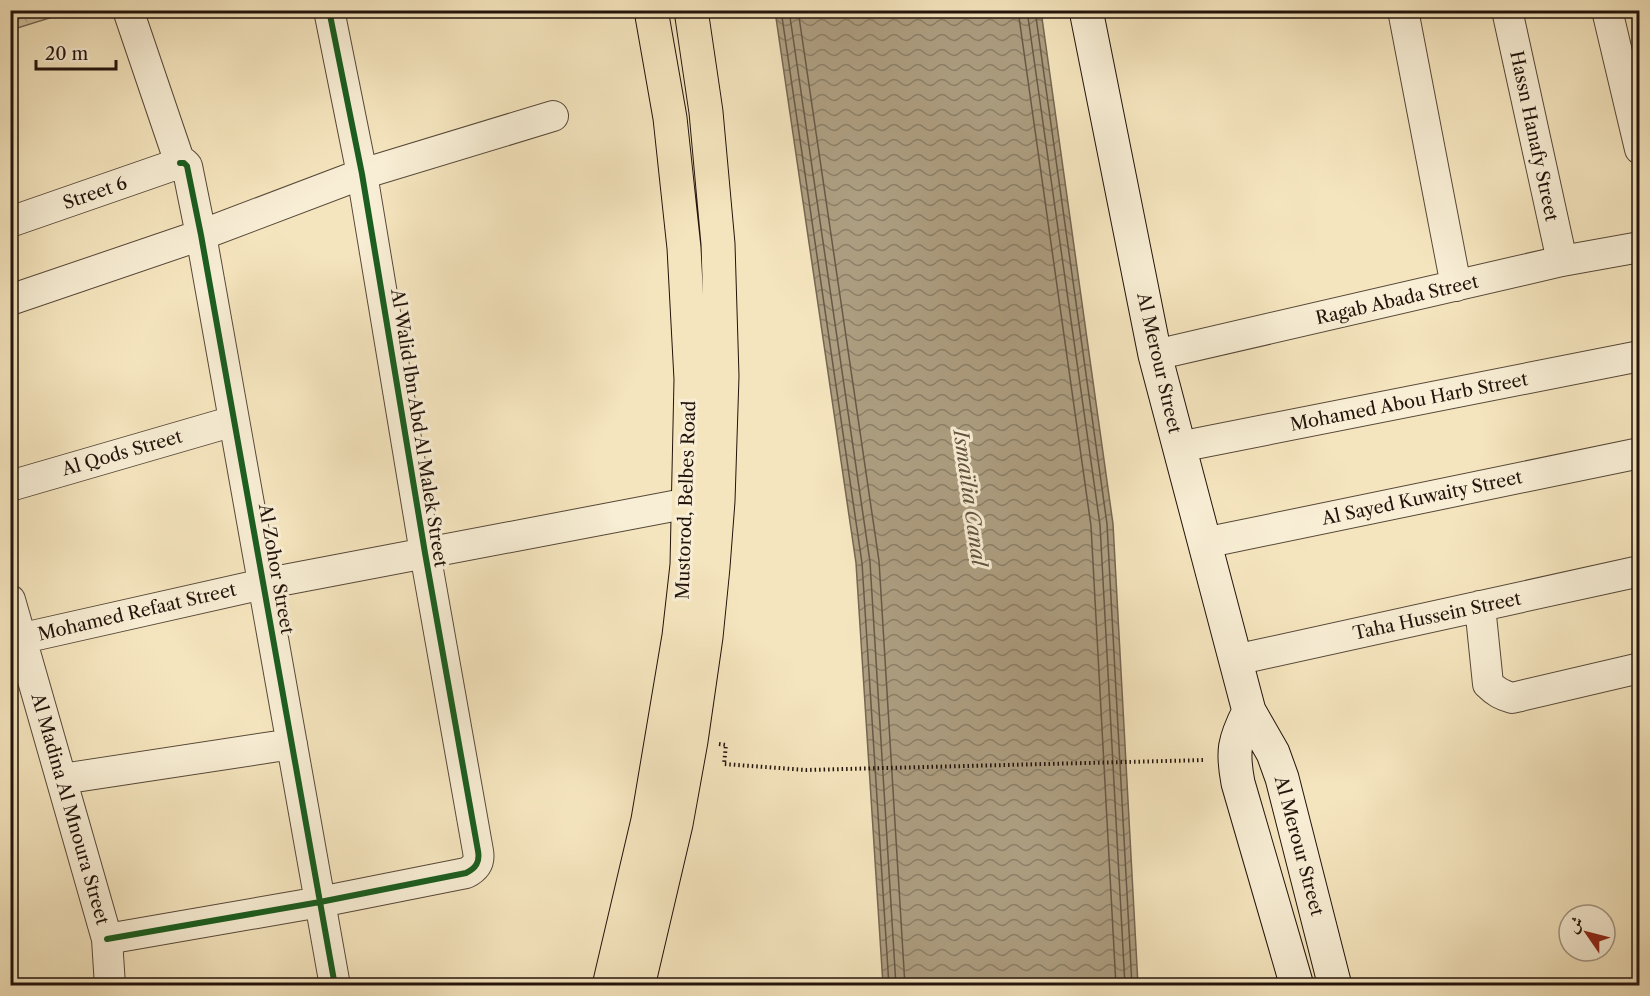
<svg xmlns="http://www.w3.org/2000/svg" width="1650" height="996" viewBox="0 0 1650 996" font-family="'Libre Caslon Text',Amiri,serif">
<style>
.forest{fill:url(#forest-crowns);stroke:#7a6a56;stroke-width:1.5}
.water{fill:url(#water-waves);stroke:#756652;stroke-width:1.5}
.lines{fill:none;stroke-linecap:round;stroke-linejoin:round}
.shore{stroke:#685846;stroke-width:1.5}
.street-casing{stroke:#574838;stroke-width:32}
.secondary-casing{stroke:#22130b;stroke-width:35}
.primary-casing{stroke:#22130b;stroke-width:35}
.path{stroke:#22130b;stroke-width:4;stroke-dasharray:1.5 3;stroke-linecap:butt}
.street{stroke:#f8eed5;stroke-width:30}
.secondary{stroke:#f8eed5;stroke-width:33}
.primary{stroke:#f5e5be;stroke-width:33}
.cycleway-casing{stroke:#f8eed5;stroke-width:10}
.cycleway{stroke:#1b5e20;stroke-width:6}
.labels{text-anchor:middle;stroke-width:6;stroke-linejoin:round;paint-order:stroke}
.street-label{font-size:18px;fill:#22130b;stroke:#f8eed5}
.water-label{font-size:20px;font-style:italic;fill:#615240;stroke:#f8eed5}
</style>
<defs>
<pattern id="forest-crowns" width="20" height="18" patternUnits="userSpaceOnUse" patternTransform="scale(1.5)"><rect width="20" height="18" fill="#d1c1a0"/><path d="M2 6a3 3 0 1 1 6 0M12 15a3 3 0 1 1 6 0" fill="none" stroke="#b3a588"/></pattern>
<pattern id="water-waves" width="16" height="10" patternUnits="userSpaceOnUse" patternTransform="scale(1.5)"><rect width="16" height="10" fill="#ad9e81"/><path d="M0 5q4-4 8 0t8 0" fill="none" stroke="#8c8068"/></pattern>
</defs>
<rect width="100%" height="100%" fill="#f5e5be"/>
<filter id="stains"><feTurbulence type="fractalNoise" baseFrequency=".00333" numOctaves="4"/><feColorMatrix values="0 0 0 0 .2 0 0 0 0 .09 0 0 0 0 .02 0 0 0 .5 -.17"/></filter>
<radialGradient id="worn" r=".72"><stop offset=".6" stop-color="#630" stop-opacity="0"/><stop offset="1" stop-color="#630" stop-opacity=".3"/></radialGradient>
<path class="forest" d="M11,10H72V11L11,30Z"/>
<path class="water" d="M775,11H1041L1113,524L1138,985H883L856,563Z"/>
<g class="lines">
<path class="shore" d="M781,10L862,563L889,986
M789,10L870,562L896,986
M798,10L879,561L905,986
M1018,10L1091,526L1116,986
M1027,10L1100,525L1125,986
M1035,10L1107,524L1132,986"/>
<g class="street-casing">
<path id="street" d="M128,10L180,163
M1403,10L1456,286
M1507,10L1562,261
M1607,10L1640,149
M180,163H184L187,166L201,235L335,986
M10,222L180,163
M10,300L201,235L362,174L553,116
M1155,355L1562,261L1640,247
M1179,447L1640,356
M10,486L234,421
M1204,543L1640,453
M10,600L107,939L110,986
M1480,606L1488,684C1496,692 1502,695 1512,698L1640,668
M10,641L263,584L689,503
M1235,660L1640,571
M62,779L292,744
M107,939L320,902L466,873C476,868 480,862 478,851L425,553L362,174L329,10"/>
</g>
<g class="secondary-casing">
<path id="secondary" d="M1086,10L1155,355L1249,711L1273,753L1282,778L1335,986
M1249,711C1234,741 1232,751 1238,783L1297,986"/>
</g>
<g class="primary-casing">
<path id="primary" d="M609,986L648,820L679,636L687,565L691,379L684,248L670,118L651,10
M638,986L676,824L691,741L706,637L713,567L718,501L722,376L718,244L706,112L691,10"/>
</g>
<path class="path" d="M719,744L726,745L724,764L806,770L1206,760"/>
<use href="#street" class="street"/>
<use href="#secondary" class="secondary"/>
<use href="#primary" class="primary"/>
<g class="cycleway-casing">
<path id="cycleway" d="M180,163H184L187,166L201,235L335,986
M107,939L320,902L466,873C476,868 480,862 478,851L425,553L362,174L329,10"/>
</g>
<use href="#cycleway" class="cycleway"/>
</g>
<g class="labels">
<g class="street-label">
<text transform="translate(1534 136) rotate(78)" y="6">Hassn Hanafy Street</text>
<text transform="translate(95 193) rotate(-19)" y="6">Street 6</text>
<text transform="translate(1397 300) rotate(-13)" y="6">Ragab Abada Street</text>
<text transform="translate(1159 363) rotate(77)" y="6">Al Merour Street</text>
<text transform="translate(1409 402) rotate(-11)" y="6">Mohamed Abou Harb Street</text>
<text transform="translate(419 428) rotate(81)" y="6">Al Walid Ibn Abd Al Malek Street</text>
<text transform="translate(122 453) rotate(-16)" y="6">Al Qods Street</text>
<text transform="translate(1422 498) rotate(-12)" y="6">Al Sayed Kuwaity Street</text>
<text transform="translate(686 500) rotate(-88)" y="6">Mustorod, Belbes Road</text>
<text transform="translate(276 569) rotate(80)" y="6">Al Zohor Street</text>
<text transform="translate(137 612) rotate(-13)" y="6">Mohamed Refaat Street</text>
<text transform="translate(1437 616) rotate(-12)" y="6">Taha Hussein Street</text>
<text transform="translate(70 809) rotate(74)" y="6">Al Madina Al Mnoura Street</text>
<text transform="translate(1299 846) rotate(75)" y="6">Al Merour Street</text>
</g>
<g class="water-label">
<text transform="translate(970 498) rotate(82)" y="7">Ismaïlia Canal</text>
</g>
</g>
<rect width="1650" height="996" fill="none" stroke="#f5e5be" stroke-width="36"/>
<rect x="12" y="12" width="1626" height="972" fill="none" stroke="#22130b" stroke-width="3"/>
<rect x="18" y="18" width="1614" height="960" fill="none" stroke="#22130b" stroke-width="1.5"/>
<g transform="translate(1587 933) rotate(305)"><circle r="28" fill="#f8eed5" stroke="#a29684" stroke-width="1.5"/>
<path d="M0-4.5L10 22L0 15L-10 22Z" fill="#8f2418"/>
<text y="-9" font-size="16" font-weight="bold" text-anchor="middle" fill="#22130b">ش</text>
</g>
<path d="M36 60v9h80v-9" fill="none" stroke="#22130b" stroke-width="3"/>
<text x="45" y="60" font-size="18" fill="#22130b" stroke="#f8eed5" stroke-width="4.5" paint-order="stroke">20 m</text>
<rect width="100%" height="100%" filter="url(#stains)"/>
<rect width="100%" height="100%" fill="url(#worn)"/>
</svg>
